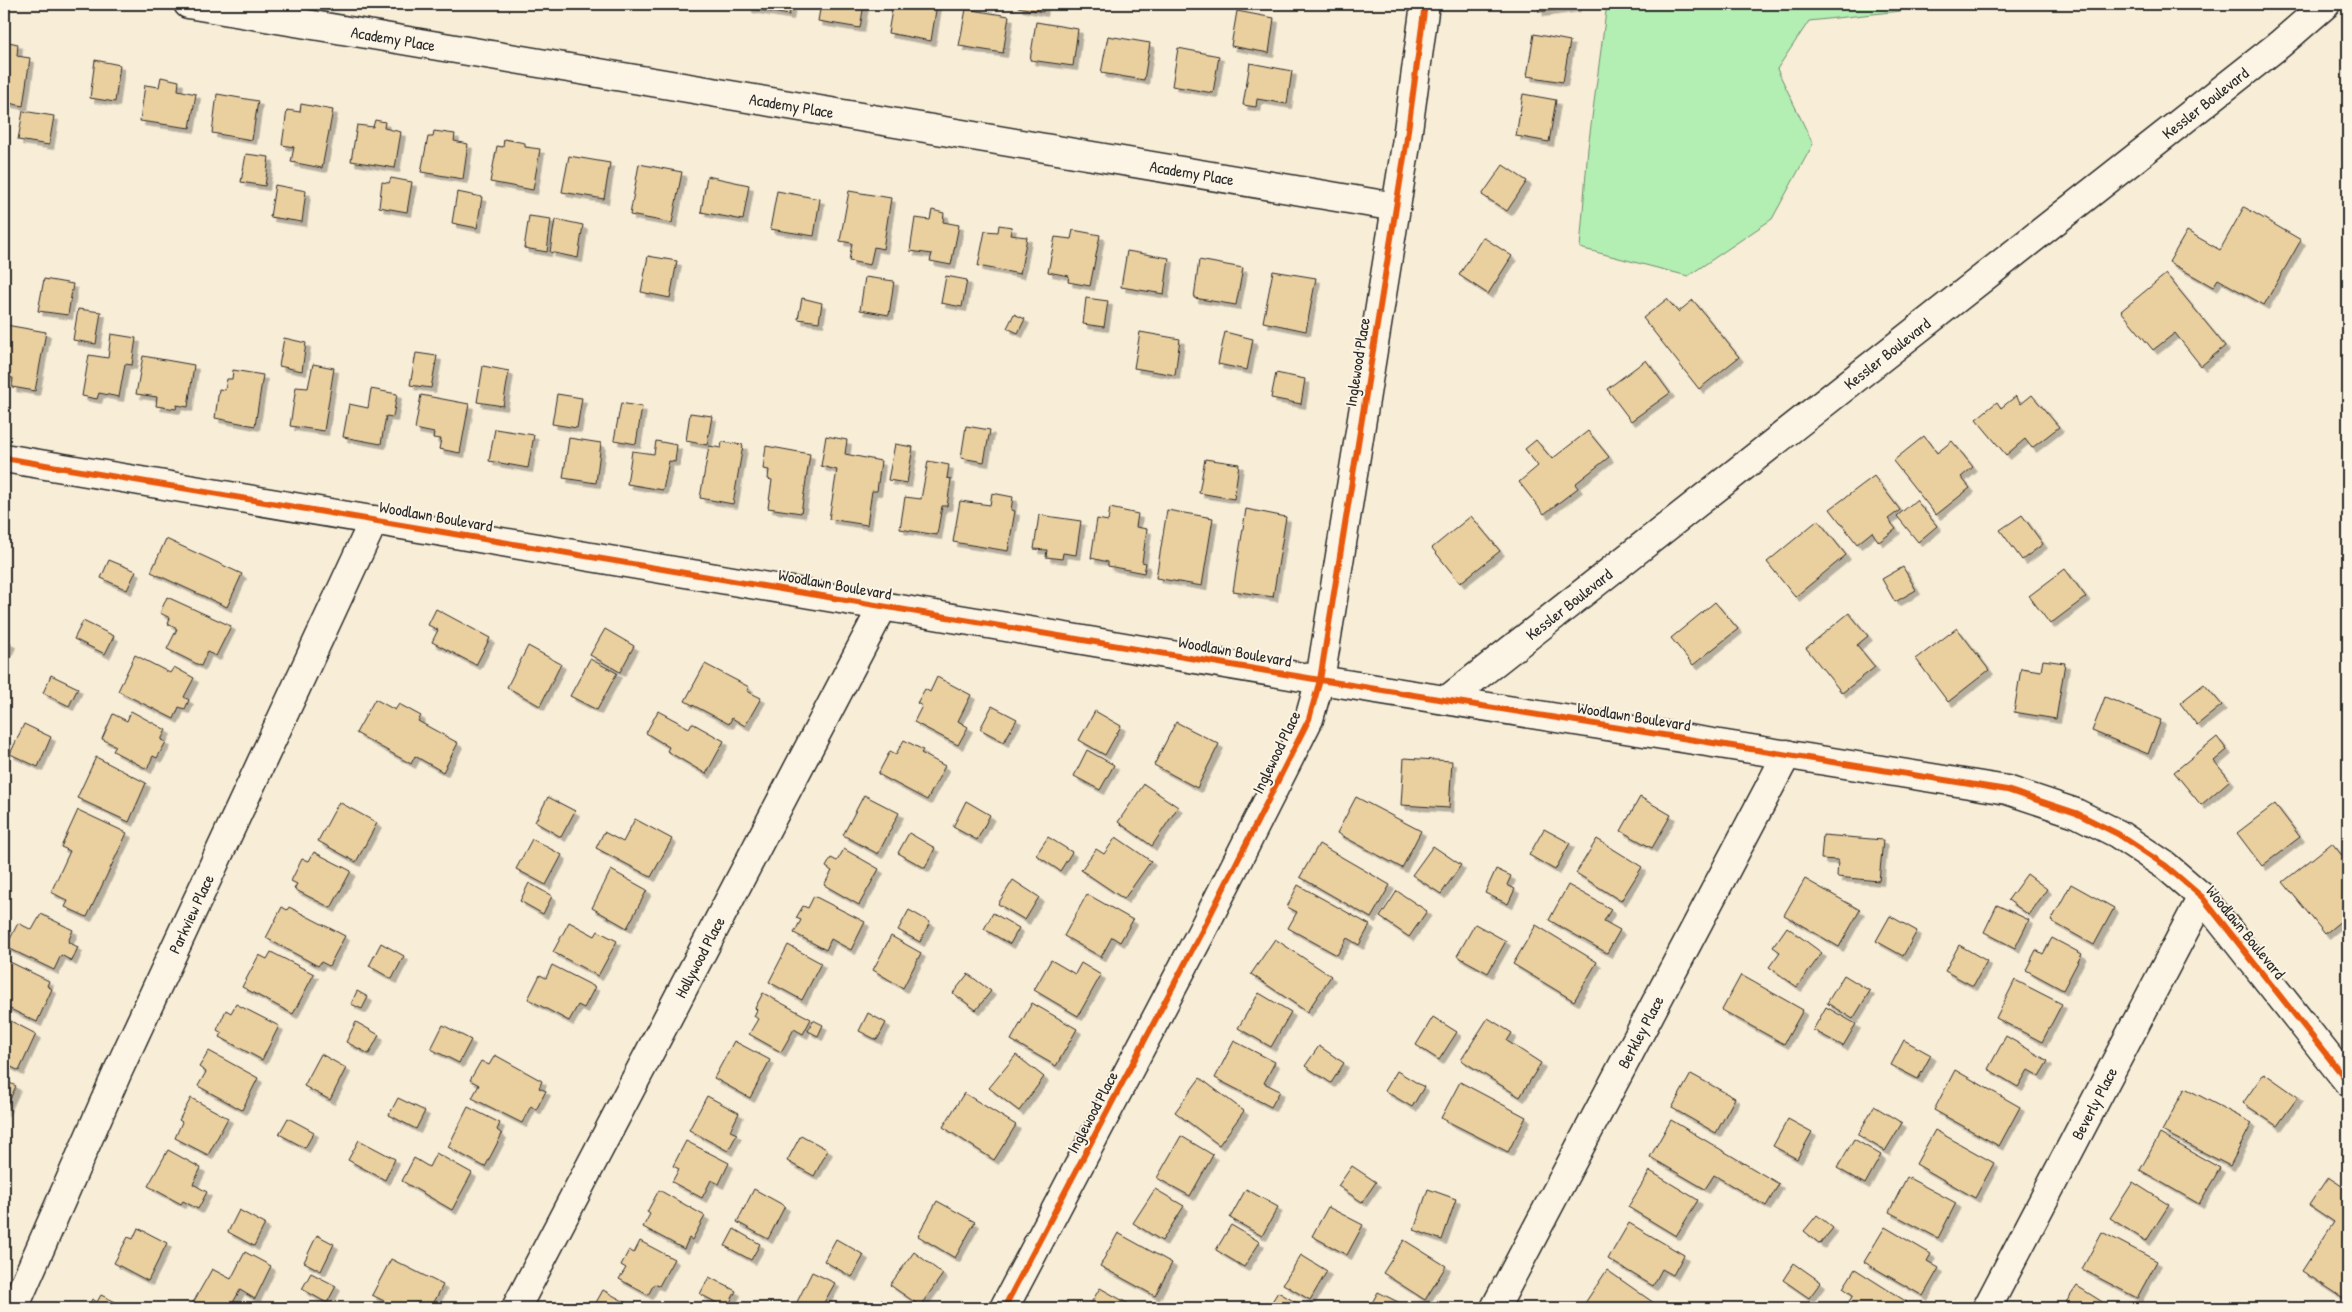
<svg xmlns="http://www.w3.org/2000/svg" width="2352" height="1312" viewBox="0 0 2352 1312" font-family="'Patrick Hand',sans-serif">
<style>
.green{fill:#b3eeb3;stroke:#6f8c6f}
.building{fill:#eacf9f;stroke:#2b2b2b;filter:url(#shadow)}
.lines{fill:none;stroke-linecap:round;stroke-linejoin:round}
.street-casing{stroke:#2b2b2b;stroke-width:31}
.secondary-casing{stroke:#2b2b2b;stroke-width:31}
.street{stroke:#fcf5e5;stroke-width:28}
.secondary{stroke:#fcf5e5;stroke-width:28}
.cycleway-casing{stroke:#fcf5e5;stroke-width:9}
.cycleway{stroke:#e8590c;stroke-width:6}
.labels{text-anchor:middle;stroke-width:4;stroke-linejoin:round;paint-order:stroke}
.street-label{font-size:16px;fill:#2b2b2b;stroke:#fcf5e5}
</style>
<defs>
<filter id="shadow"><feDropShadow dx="4.5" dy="4.5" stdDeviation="0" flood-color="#0004"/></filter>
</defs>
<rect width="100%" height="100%" fill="#f8edd7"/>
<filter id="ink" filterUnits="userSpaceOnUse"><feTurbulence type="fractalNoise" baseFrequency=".02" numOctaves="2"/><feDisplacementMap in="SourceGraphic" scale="10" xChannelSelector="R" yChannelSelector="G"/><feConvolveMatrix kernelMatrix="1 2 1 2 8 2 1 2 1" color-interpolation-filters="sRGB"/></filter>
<g filter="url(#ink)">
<path class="green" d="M1607,4H1909L1900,11L1809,21L1777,69L1813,144L1772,219L1688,276L1580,248L1588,148Z"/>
<path class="building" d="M748,4H791L789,15L748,8Z
M821,4H864L860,28L818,21Z
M893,4H937L931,41L888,33Z
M1019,4H1044L1043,12L1018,7Z
M1538,4H1575L1576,7L1539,12Z
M966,9L1009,16L1003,53L959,46Z
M1237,11L1274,18L1269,53L1231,46Z
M1036,22L1078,29L1073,66L1030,60Z
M1534,34L1570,41L1563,82L1527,76Z
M1108,36L1150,43L1144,80L1101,73Z
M4,41L18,44L17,56L30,58L23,106L4,102Z
M1178,48L1219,56L1213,93L1172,86Z
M95,60L120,65L115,102L90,98Z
M1250,63L1292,71L1287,104L1257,99L1256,107L1243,105Z
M161,77L179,81L178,90L196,94L190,128L140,121L145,85L159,87Z
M217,94L258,101L252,140L212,133Z
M1523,94L1556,100L1549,142L1516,136Z
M301,104L333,110L322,168L291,162L294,147L282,145L287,110L300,112Z
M23,111L54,116L49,145L18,140Z
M375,120L385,122L384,128L401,132L395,168L351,161L357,125L373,127Z
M434,131L455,134L454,141L468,144L463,179L421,172L428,137H433Z
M504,139L525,143V147L540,149L533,190L490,182L497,146L503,147Z
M246,154L269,157L265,186L241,182Z
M569,156L610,163L604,199L562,192Z
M639,164L682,172L672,223L630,215Z
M1503,165L1527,181L1507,211L1482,195Z
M707,176L749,185L743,220L701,212Z
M391,178L412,182L407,212L379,207L382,182L389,183Z
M275,185L306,191L302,222L270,217Z
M777,191L820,199L814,236L770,229Z
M849,191L891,198L883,249L874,247L870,265L849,261L852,243L840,241Z
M457,192L482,197L477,228L452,223Z
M2244,207L2301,240L2264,305L2218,279L2213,287L2169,262L2187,231L2220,250Z
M932,210L944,213L943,222L959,225L951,265L930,261L932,254L910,251L915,218L930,220Z
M529,216L551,219L547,252L524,248Z
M555,219L583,225L578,258L550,252Z
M999,225L1012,227L1010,235L1027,237L1020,274L978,266L985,231L998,232Z
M1073,230L1100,235L1090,286L1068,282L1069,276L1048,272L1055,237L1071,239Z
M1483,237L1512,256L1488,294L1459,275Z
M1127,251L1169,258L1164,294L1121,287Z
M648,256L677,261L670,298L641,292Z
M1199,260L1243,268L1236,305L1194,298Z
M1273,271L1316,278L1306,331L1263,322Z
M2166,274L2225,346L2201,366L2175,333L2153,350L2121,311Z
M946,276L967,280L962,307L941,303Z
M865,277L894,281L889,315L860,310Z
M44,279L73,284L68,315L38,311Z
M802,298L822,303L819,322L798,319Z
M1086,298L1108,301L1104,327L1083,324Z
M1667,299L1678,312L1693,300L1739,357L1699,389L1643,318Z
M78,309L101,312L96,344L73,340Z
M1014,314L1025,319L1018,333L1007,328Z
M6,325L46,332L35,391L12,387L13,378L4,377Z
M1140,332L1180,339L1175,375L1134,368Z
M1225,332L1253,339L1247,370L1218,364Z
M111,334L136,338L132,365L125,364L119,397L99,393L97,399L82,396L89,355L108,358Z
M284,338L306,343L302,371L279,366Z
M416,353L437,356L431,388L410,385Z
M143,356L194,365L188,407L177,405L176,409L156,406L157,397L136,394Z
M1646,360L1670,393L1631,421L1607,389Z
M313,364L334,368L324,431L290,426L296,387L308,388Z
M483,366L509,371L503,406L477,402Z
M233,370L263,375L255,426L215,418L219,389L225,390L227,379H232Z
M1276,373L1305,379L1301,404L1271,398Z
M371,389L397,394L393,417L386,416L381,444L343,437L349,404L368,408Z
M557,394L582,398L577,428L552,424Z
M421,395L469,404L460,453L439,449L441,439L433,438L434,433L415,429Z
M2032,395L2059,427L2032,448L2025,439L2006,455L1976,419L1997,402L2001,408L2016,396L2021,404Z
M621,403L642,407L636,444L614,440Z
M690,413L712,416L707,445L686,441Z
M966,426L990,430L984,462L961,458Z
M495,429L534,435L528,468L489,461Z
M1588,431L1609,457L1575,484L1578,488L1544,514L1519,482L1538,466L1525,449L1536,440L1552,459Z
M826,436L847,440L845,454L881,461L877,491H872L867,525L829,519L837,470L821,466Z
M1924,436L1937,453L1952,441L1973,467L1961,477L1970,488L1936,515L1893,461Z
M569,438L601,443L596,483L563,478Z
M656,441L677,445L675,462L669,461L663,490L627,484L632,451L654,454Z
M722,442L743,445L733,504L700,498L709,446L721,448Z
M895,444L913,447L907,483L888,480Z
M766,446L810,454L801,513L768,508L772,480L768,479L769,470L763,469Z
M1205,459L1239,464L1234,499L1199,493Z
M928,461L949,465L947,478L951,479L947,506H942L937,535L900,529L905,497L921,499Z
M1874,476L1900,510L1888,519L1896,529L1879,542L1872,532L1857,544L1830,509Z
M992,493L1013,497L1011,510L1015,511L1008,551L953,542L960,501L990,505Z
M1916,500L1937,526L1918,542L1897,516Z
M1110,508L1138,514L1136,527L1147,529L1142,562L1146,563L1144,573L1108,566V562L1091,558L1097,519L1108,521Z
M1246,509L1286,517L1273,597L1233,591Z
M1167,510L1213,518L1202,586L1156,578Z
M1039,515L1081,521L1076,555L1063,553L1062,559L1046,557L1047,550L1034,549Z
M2022,515L2043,544L2022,560L2000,530Z
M1471,516L1500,551L1460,583L1432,548Z
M1818,520L1846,555L1795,597L1767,562Z
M166,539L242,574L227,607L151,572Z
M109,560L136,571L127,590L101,578Z
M1903,567L1916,590L1895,602L1882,579Z
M2065,569L2086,597L2050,624L2029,596Z
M167,597L231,626L216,656L207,652L201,666L167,649L177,629L168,624L170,618L160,613Z
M1715,602L1738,629L1693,665L1671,638Z
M436,609L490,638L476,665L432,642L438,630L428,625Z
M1849,613L1868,636L1857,645L1875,667L1842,693L1806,648Z
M83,621L114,636L105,654L74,639Z
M1957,628L1989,670L1948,702L1916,659Z
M605,629L634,646L620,672L590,655Z
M4,640L11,643L4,658Z
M528,646L561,664L540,706L507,687Z
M135,655L170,673L174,667L194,678L184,697L189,700L185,709L179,707L174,719L118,691Z
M590,659L617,673L597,710L570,696Z
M2043,660L2065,663L2056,719L2014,712L2021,668L2041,671Z
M705,664L749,687L747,691L761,698L745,726L732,718L729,724L685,701Z
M51,675L78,688L69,706L43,693Z
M937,677L971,695L958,721L968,727L958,745L914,722L922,706L917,703L925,689L930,692Z
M2204,684L2222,705L2197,725L2180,703Z
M2105,697L2161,720L2148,754L2092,731Z
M375,699L395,710L399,704L421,716L418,721L458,743L443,772L415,756L411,764L356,733Z
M992,706L1017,719L1004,742L980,729Z
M131,711L166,730L161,740L166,742L157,758L153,756L147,769L113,751L116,746L102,739L113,714L127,721Z
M658,711L689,728L692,723L724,741L706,774L667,751L669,747L646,733Z
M1095,711L1121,726L1105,755L1079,740Z
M1176,722L1219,744L1197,788L1154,765Z
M24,724L51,737L38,767L10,754Z
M2217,737L2227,750L2214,761L2230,780L2201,805L2174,772Z
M904,740L923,750L921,753L945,766L927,800L878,774L890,751L896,754Z
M1087,750L1114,765L1100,790L1074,776Z
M96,757L146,783L129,822L77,798Z
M1404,758L1452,761L1449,808L1401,805Z
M1144,784L1178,807L1152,846L1118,822Z
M864,795L899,813L878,854L843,835Z
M548,797L575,811L561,837L535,822Z
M1356,797L1421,831L1402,868L1337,833Z
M1640,797L1671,815L1652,848L1621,831Z
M966,801L990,815L977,840L953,827Z
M339,802L377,823L356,862L318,841Z
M2275,804L2300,837L2262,866L2237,833Z
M78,810L127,833L87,917L65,907L68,901L51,892L70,851L61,847Z
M635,819L672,839L651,877L596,848L604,832L623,842Z
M1544,829L1570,843L1555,870L1529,855Z
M909,833L935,848L925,868L898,853Z
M1823,835L1883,840L1879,881L1837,877L1838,860L1821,859Z
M1048,837L1072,852L1060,871L1036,855Z
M1116,837L1151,861L1124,899L1081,870L1096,849L1104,854Z
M532,839L562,855L546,885L516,869Z
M1597,839L1642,867L1621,901L1576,873Z
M2332,843L2348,863V915L2325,934L2283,882Z
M1319,844L1390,885L1371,918L1300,877Z
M1433,846L1461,865L1441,894L1412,875Z
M844,849L879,869L859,905L824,885L832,871L826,867L831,858L837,861Z
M314,852L351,871L331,908L294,889L297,884L291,881L302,859L309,861Z
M1496,869L1511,876L1507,885L1515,889L1508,904L1485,893Z
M611,870L647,890L627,928L592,908Z
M2027,874L2047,889L2029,915L2008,900Z
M1805,879L1860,910L1839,947L1784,915Z
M1013,880L1039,897L1025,920L998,904Z
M529,883L552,896L543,914L520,901Z
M2071,884L2114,908L2094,945L2051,921Z
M1298,885L1370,925L1359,945L1347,938L1337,955L1288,928L1297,912L1287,907Z
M1568,885L1611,909L1604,921L1620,930L1607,953L1549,920Z
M1397,891L1427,911L1409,937L1380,917Z
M1087,894L1133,920L1120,942L1112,937L1101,957L1064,936Z
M814,896L865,922L851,950L831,939L826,950L794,933L801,920L796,918L803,906L808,908Z
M1997,905L2029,920L2015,948L1984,932Z
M282,907L287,910L289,907L345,936L329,966L321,962L318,966L266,938Z
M909,910L930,922L920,942L898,930Z
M993,913L1019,928L1010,944L984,929Z
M41,914L73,930L68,942L78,947L72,961L61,955L54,970L6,947L18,923L32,930Z
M1890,916L1917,931L1903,956L1876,941Z
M569,922L595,936L598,931L617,941L598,976L553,952Z
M1475,924L1506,941L1488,973L1457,956Z
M1536,925L1597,962L1574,1001L1513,964Z
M1787,927L1822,953L1797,987L1769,967L1780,952L1773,947Z
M891,936L921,953L903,988L873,970Z
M2052,938L2082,954L2063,990L2026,970L2036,950L2043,954Z
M1275,939L1331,976L1307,1012L1251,974Z
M381,943L404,956L392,979L369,966Z
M788,945L821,963L802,1000L769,982Z
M1959,945L1987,961L1973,986L1945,971Z
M271,952L314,974L293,1014L242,987L259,955L267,959Z
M1051,960L1075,974L1081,963L1101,975L1078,1016L1034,990Z
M8,961L49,981L47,986L52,989L37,1022L4,1006V969Z
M552,965L595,987L584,1008L578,1005L569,1021L528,999L540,975L546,978Z
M968,974L991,991L976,1010L953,993Z
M1741,975L1803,1010L1784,1044L1722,1010Z
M1844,975L1870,991L1853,1019L1827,1003Z
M2015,980L2062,1004L2042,1042L1996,1018Z
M357,991L368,997L362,1009L351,1004Z
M763,993L811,1019L803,1034L794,1029L781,1052L749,1034L758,1019L754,1016L757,1010L755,1008Z
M1259,993L1291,1012L1271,1047L1238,1028Z
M1032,1003L1077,1029L1056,1066L1011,1040Z
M236,1004L279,1026L262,1060L220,1037L222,1033L217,1030L226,1010L231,1013Z
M1826,1007L1856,1024L1843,1046L1813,1030Z
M868,1013L886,1023L877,1040L859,1031Z
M1433,1017L1457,1032L1439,1060L1416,1045Z
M5,1018L36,1034L19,1071L4,1063Z
M1488,1018L1512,1033L1507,1041L1541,1063L1520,1097L1461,1060Z
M813,1020L823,1025L818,1036L808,1031Z
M356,1022L379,1035L369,1054L346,1042Z
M443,1025L471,1040L459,1063L431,1049Z
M2006,1036L2048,1061L2039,1076L2028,1070L2018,1087L1988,1069Z
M1904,1040L1931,1055L1918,1079L1891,1065Z
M734,1041L770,1060L750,1098L714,1078Z
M1234,1041L1275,1062L1264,1083L1280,1091L1271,1107L1215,1078Z
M1319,1046L1344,1063L1331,1083L1305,1066Z
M209,1051L258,1078L242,1110L198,1086L206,1072L199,1067Z
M321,1054L346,1068L330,1100L304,1086Z
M495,1055L542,1081L539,1088L546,1091L536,1110L531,1106L522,1123L472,1098L479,1085L470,1080L481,1061L489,1065Z
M1016,1055L1044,1077L1019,1111L989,1088Z
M1955,1070L2020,1107L1999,1146L1934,1110Z
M1397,1071L1424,1087L1412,1107L1385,1091Z
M2264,1073L2298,1097L2277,1126L2243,1103Z
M1691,1074L1735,1098L1716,1133L1672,1108Z
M1200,1078L1244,1111L1219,1145L1175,1112Z
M4,1080L16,1086L4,1112Z
M1460,1082L1526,1117L1508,1152L1441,1118Z
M2185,1088L2252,1123L2230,1166L2162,1131Z
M964,1093L1016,1125L994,1160L943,1127Z
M707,1096L739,1113L730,1131L737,1134L728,1151L689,1130Z
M191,1098L228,1118L208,1155L175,1138L182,1122L179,1120Z
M398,1098L425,1111L416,1129L389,1115Z
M1874,1106L1902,1123L1885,1151L1858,1135Z
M468,1107L500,1123L497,1130L502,1134L485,1167L448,1147Z
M288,1118L314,1132L305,1148L279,1134Z
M1788,1119L1812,1132L1797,1159L1773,1146Z
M1671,1120L1779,1184L1766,1206L1714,1175L1705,1189L1650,1157Z
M1935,1130L1994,1163L1975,1198L1916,1164Z
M2160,1134L2220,1168L2199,1204L2140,1170Z
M801,1135L828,1150L814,1176L787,1161Z
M1181,1136L1213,1155L1190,1196L1157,1178Z
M1854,1139L1881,1155L1865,1184L1837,1168Z
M359,1140L395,1159L385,1180L348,1160Z
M686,1141L729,1163L719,1184L711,1180L702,1198L672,1182L679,1169L673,1166Z
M168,1150L201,1168L193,1184L207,1192L198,1209L183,1201L181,1204L148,1186Z
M436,1153L472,1173L452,1210L402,1181L414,1158L429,1167Z
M1352,1166L1376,1182L1362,1202L1338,1186Z
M1650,1171L1698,1200L1676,1236L1628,1207Z
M1907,1177L1956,1203L1938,1238L1889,1212Z
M2328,1177L2348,1190L2346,1224L2348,1225V1301L2302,1271L2334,1222L2309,1205Z
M2133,1182L2169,1205L2146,1241L2110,1218Z
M754,1189L785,1206L768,1239L737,1222Z
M1155,1189L1184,1206L1162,1241L1133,1223Z
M1246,1189L1278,1207L1262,1236L1230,1218Z
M1428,1189L1456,1199L1442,1240L1414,1230Z
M659,1190L705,1216L692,1240L689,1238L684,1249L643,1227L650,1214L647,1212Z
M937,1201L975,1222L955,1258L918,1236Z
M1328,1207L1363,1225L1347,1255L1312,1236Z
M239,1210L265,1224L254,1246L228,1232Z
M1817,1215L1833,1228L1820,1244L1804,1231Z
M1629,1223L1684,1255L1673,1275L1662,1269L1653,1286L1608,1259Z
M1231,1225L1260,1242L1244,1267L1216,1250Z
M1885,1227L1931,1254L1927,1261L1939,1268L1923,1296L1864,1262Z
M138,1228L167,1243L148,1281L114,1263L128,1237L133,1239Z
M734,1229L760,1244L751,1260L725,1246Z
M2102,1232L2157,1261L2137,1298L2082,1269Z
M1118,1233L1172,1263L1155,1296L1100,1266Z
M317,1235L334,1244L321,1271L304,1262Z
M836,1239L864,1255L852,1277L824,1261Z
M1404,1240L1446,1266L1425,1300L1383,1273Z
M640,1241L674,1259L659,1286L654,1284L648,1295L619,1279L626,1268L621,1265L629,1250L634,1253Z
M245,1252L271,1266L255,1299L240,1290L230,1308H190L212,1269L231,1279Z
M914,1252L943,1274L920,1306L890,1285Z
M1301,1255L1327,1271L1310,1300L1283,1284Z
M391,1259L443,1285L431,1308H398L372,1295Z
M1794,1263L1821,1282L1809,1298L1783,1280Z
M1855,1269L1907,1302L1903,1308H1845L1853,1295L1843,1288Z
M1607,1270L1654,1303L1650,1308H1585L1583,1306Z
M812,1272L835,1283L821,1308H804L796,1304Z
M311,1273L336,1286L327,1303L302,1289Z
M709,1277L736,1291L727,1308L700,1294Z
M2077,1286L2112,1308H2062Z
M1100,1288L1136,1308H1088Z
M603,1290L636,1308H593Z
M1278,1292L1302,1306L1300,1308H1268Z
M1378,1292L1410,1308H1369Z
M101,1295L128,1308H88L92,1299L97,1302Z
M881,1300L893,1308H876Z"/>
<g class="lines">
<g class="street-casing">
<g id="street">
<path id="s1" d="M188,4L1396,207"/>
<path id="s2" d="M1447,700L2280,44L2326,4"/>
<path id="s3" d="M14,1308L118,1071L374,520"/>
<path id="s4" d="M516,1308L883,606"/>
<path d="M1004,1308L1201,933L1309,719L1320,680L1406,145L1425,4"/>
<path id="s5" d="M1495,1308L1787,754"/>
<path id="s6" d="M1987,1308L2202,897"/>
</g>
</g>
<g class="secondary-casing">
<path id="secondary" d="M4,458L1320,680L2007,790L2076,813L2118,834L2166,866L2202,897L2348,1082"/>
</g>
<use href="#street" class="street"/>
<use href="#secondary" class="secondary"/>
<g class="cycleway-casing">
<path id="cycleway" d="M4,458L1320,680L2007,790L2076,813L2118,834L2166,866L2202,897L2348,1082
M1004,1308L1201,933L1309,719L1320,680L1406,145L1425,4"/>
</g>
<use href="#cycleway" class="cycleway"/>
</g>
</g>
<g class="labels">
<g class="street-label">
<text dy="6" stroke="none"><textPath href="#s1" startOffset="208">Academy Place</textPath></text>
<text dy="6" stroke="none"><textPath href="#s2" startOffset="965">Kessler Boulevard</textPath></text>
<text dy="6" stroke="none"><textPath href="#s1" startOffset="612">Academy Place</textPath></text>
<text dy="6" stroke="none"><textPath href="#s1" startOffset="1018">Academy Place</textPath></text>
<text dy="6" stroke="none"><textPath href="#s2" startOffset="560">Kessler Boulevard</textPath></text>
<text transform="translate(1357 362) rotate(-81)" y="6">Inglewood Place</text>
<text transform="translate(436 516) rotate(10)" y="6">Woodlawn Boulevard</text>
<text transform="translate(835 584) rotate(10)" y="6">Woodlawn Boulevard</text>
<text dy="6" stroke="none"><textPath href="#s2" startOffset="155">Kessler Boulevard</textPath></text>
<text transform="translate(1235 651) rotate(10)" y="6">Woodlawn Boulevard</text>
<text transform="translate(1634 716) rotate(9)" y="6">Woodlawn Boulevard</text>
<text transform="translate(1276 752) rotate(-64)" y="6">Inglewood Place</text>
<text dy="6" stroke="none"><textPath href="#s3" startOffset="432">Parkview Place</textPath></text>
<text transform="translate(2246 932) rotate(51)" y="6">Woodlawn Boulevard</text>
<text dy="6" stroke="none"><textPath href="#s4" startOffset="396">Hollywood Place</textPath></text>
<text dy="6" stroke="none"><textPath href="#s5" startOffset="312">Berkley Place</textPath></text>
<text dy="6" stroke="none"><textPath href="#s6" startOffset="231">Beverly Place</textPath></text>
<text transform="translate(1092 1112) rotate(-62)" y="6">Inglewood Place</text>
</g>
</g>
<rect width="2352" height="1312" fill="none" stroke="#fcf5e5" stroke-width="20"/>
<rect x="10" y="10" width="2332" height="1292" fill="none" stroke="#2b2b2b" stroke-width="2" filter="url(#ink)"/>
</svg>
